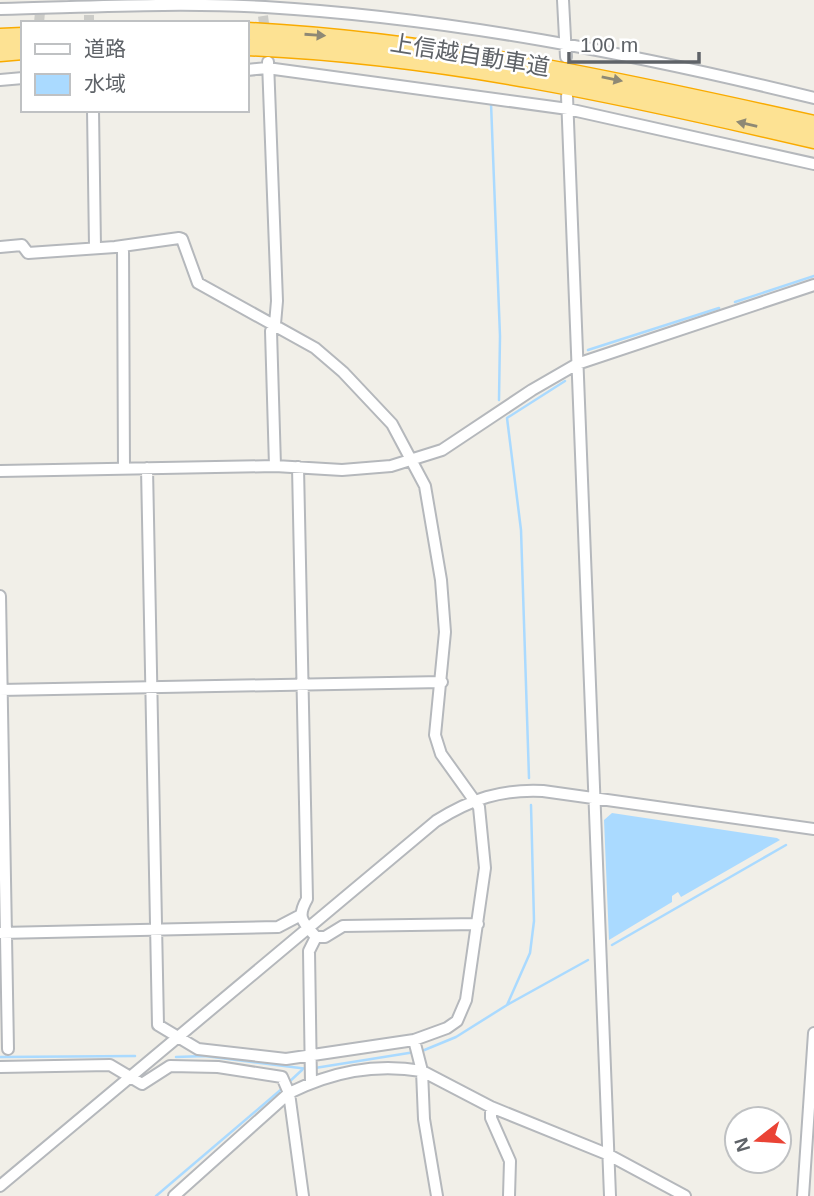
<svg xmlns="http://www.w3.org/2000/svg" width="814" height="1196" viewBox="0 0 814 1196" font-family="Arial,'Noto Sans JP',sans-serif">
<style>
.water{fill:#aadaff}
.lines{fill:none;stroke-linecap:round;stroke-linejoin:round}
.stream{stroke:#aadaff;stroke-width:2.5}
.minor-tunnel{stroke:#ccccc8;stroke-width:10;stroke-dasharray:10 5;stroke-linecap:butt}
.minor-casing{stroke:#b5b8bc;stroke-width:14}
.highway-casing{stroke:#f9ab00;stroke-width:19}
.minor{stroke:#fff;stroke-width:10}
.highway{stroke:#fde293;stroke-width:16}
.oneway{fill:#8e8975}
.labels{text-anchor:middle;stroke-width:5;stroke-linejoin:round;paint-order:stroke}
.street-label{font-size:23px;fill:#5f6368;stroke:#fff}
</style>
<rect width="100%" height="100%" fill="#f1efe8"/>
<path class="water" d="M612,813L777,838L780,840L681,897L678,892L672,896V902L609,940L604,820Z"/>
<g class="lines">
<path class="stream" d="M491,103L500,336L499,400
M735,302L814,276
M588,350L719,308
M529,778L521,530L507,418L565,381
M612,945L786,845
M507,1005L530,953L534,921L531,805
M422,1051L456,1037L507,1005L588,960
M0,1057L135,1056
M176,1057L205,1056L308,1069
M315,1068L415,1052
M289,1082L302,1070
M156,1196L284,1087"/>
<path class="minor-tunnel" d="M89,15V23
M263,16L266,38
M39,23L40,12"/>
<g class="minor-casing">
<path id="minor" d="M563,0L566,57
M0,9C89,7 176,2 265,7C450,18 635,54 814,98
M268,62L277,301L275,324L271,331L275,466
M247,70L267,68L568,109L814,164
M0,80L23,78
M567,96L610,1196
M93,110L95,247
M123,246L124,468
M0,247L22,245L28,253L115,247L179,238L182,239L198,283L315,348L343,372L392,424L425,486L441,580L445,632L435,735L441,754L479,807L485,868L466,1000L457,1021L447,1028L414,1040L286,1059L198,1049L158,1025L147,468
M298,467L307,899C296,918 303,922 316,937L309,951L311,1083
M0,471L275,466L342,470L391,466L442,450L532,390L577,364L814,285
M0,596L8,1049
M0,690L442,682
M0,933L278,927L299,916
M316,937H325L343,926L478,924
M0,1067L110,1065L142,1084L170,1066L218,1067L282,1077L289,1093C332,1072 374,1063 422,1071L414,1040
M289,1093L303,1196
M491,1107V1118L510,1161L509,1196
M0,1186L436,821C471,799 501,789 543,791L814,829
M174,1196L289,1093
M437,1196L424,1119L422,1071L491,1107L607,1154L685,1196
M803,1196L814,1033"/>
</g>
<g class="highway-casing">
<path id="highway" d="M247,31C440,41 626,82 814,124
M0,37L23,36
M247,47C440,55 626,96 814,140
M0,53L23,51"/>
</g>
<use href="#minor" class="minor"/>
<use href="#highway" class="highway"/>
</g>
<defs><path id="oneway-solid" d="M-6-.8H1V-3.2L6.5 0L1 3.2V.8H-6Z" transform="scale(1.75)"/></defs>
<g class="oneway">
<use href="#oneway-solid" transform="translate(315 35) rotate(4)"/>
<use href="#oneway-solid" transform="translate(612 79) rotate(11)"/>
<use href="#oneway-solid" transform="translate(747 124) rotate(-167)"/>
</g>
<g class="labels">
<g class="street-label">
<text transform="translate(470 55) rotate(9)" y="8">上信越自動車道</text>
</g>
</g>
<rect x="21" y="21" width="228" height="91" fill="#ffffff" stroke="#bfc1c3" stroke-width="2"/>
<rect x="35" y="44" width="35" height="10" fill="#ffffff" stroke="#bfc1c3" stroke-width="2"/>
<text x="84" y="56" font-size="21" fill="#5f6368">道路</text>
<rect x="35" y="74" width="35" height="21" fill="#aadaff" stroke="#bfc1c3" stroke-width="2"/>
<text x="84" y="91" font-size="21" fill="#5f6368">水域</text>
<g transform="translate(758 1140) rotate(253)"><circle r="33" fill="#ffffff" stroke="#bfc1c3" stroke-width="2"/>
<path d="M0-5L12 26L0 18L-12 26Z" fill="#ea4335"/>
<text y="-10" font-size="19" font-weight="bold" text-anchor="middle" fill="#5f6368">N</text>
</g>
<path d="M569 52v10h130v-10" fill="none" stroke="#5f6368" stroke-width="3.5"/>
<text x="580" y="52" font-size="21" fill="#5f6368" stroke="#ffffff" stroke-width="5" paint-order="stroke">100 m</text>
</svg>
